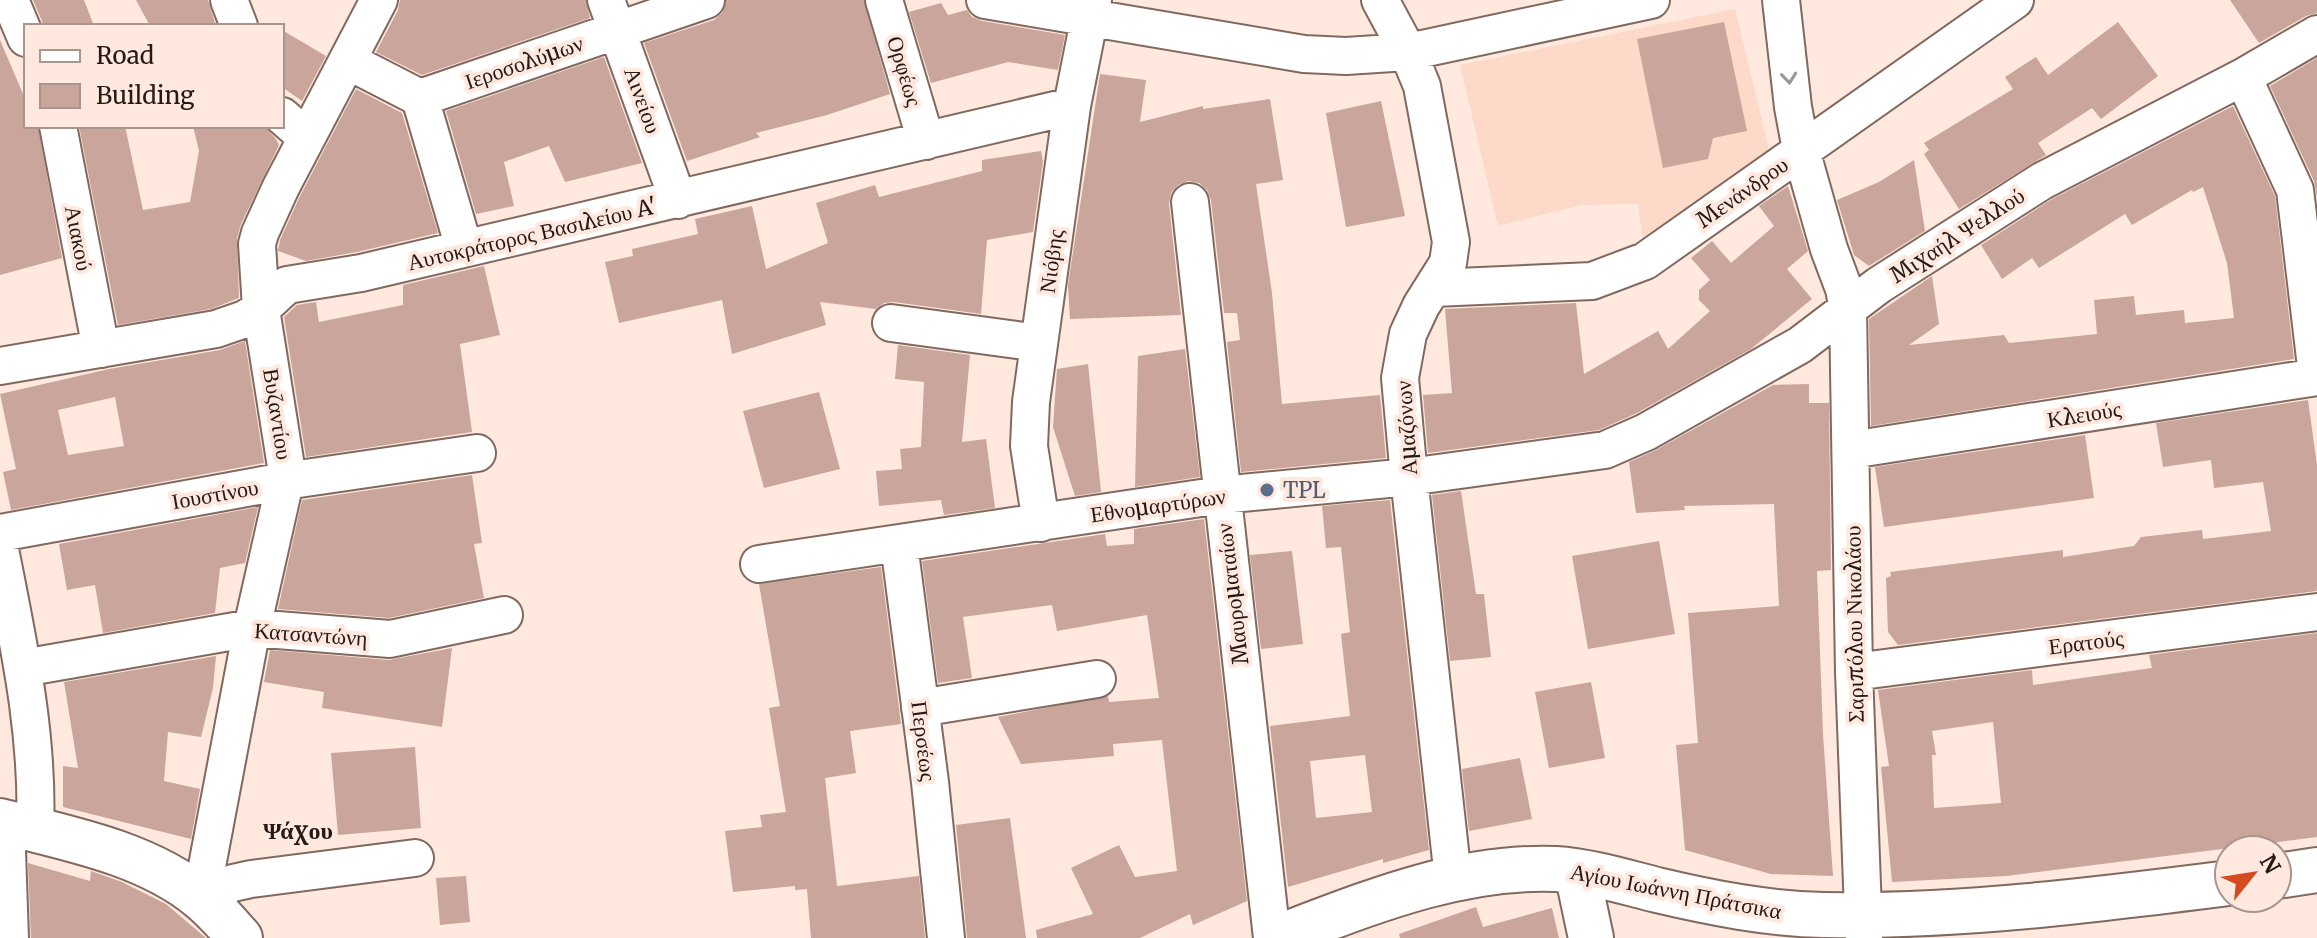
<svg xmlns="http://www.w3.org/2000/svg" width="2317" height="938" viewBox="0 0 2317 938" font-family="Merriweather,serif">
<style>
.built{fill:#fdd9ca}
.building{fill:#c9a59c;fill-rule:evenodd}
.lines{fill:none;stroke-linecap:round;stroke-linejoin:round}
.street-casing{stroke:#82695f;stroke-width:40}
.secondary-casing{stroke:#82695f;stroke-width:48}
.street{stroke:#fff;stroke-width:36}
.secondary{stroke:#fff;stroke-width:44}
.oneway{stroke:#9c9896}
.service-dot{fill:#5c6f8a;stroke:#ffe8de;stroke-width:3}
.labels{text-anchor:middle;stroke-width:8;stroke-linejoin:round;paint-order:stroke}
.street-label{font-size:22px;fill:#231915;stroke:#ffe8de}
.service-label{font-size:22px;fill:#4e5e75;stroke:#ffe8de;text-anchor:start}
.neighbourhood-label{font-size:24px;font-weight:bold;fill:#231915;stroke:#ffe8de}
</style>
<rect width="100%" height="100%" fill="#ffe8de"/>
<path class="built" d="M1735,9L1771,157L1643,241L1638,204L1582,205L1498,226L1460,65Z"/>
<path class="building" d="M33,0H84L94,26H44Z
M136,0H208L216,26H150Z
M400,0H586L590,18L422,75L376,52L398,10Z
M726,0H864L890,94L827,115L756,133L760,137L687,161L644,43L714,20L722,13Z
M2230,0H2317V13L2306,16L2259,43Z
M941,3L948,15L967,10L972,17L982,21L1065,35L1058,70L1008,62L931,83L909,12Z
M1724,22L1747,131L1713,138L1708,159L1663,168L1637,39Z
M2118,22L2158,76L2101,119L2092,108L2038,143L2046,155L1959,209L1924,154L1929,150L1924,143L2013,89L2005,77L2036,57L2048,75Z
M282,30L326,56L302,101L282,87Z
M0,40L26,101V126H38L62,258L0,275Z
M604,57L642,163L565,182L549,146L504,162L514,206L476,214L446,111Z
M2317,58V197L2314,181L2270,86Z
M1100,74L1146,80L1140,122L1203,106V109L1270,99L1283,180L1256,184L1272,293L1282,404L1380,395L1386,458L1241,472L1227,342L1240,340L1237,313H1224L1211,200L1207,190L1199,183L1188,181L1178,185L1171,193L1169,204L1181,315L1070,319L1068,285Z
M356,89L402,113L438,233L357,252L306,261L278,251L280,240L300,196Z
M1381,101L1405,216L1346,227L1326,113Z
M2233,106L2275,196L2294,359L1871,426L1869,319L1932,276L1939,324L1909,345L2004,335L2009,343L2097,334L2094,300L2134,296L2136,315L2184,310L2185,323L2234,318L2227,263L2203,187L2193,192L2192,190L2132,225L2125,214L2039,268L2032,258L2002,279L1981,245L2052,199Z
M79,126H125L143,210L190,202L199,151L193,126H264L276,139L279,145L241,224L237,238L239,298L211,309L118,325Z
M1041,151L1043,162L1033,232L987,240L981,314L894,302L884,303L876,309L820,302L826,325L732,354L722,300L619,323L605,262L633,256L632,249L698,234L695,219L752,206L766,269L828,243L816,203L875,185L879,197L982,171V160Z
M1914,160L1925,231L1869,266L1854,255L1837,200L1879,182Z
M1788,186L1808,251L1787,269L1812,299L1751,349L1637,413L1599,430L1428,453L1423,395L1452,393L1445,309L1576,303L1584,374L1658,331L1668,349L1710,311L1699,300V290L1710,280L1691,258L1712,241L1731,263L1774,226L1759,206Z
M484,266L500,335L460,344L472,432L306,457L284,317L297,305L316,302L319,322L403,305V285Z
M245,341L264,463L11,510L3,472L16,469L0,394L109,369L220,350ZM115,397L124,446L68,455L58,410Z
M898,345L970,355L962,442L986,439L995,508L944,515L941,500L879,506L876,471L902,469L900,449L921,447L924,382L895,379Z
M1185,349L1200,477L1135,487L1138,356Z
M1088,364L1101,492L1075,496L1053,427L1057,369Z
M1809,384V403H1829L1831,570L1817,571L1823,734L1833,876L1771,874L1685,850L1676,745L1698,743L1688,613L1779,606L1774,504L1684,506L1685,510L1636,513L1629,462L1656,450L1773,385Z
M819,392L840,469L764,488L743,411Z
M2308,400L2317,465V591L1898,645L1888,632L1886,578L1891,576L1890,572L2063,550V557L2134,546L2141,537L2202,530L2203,539L2271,531L2263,482L2214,488L2211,460L2163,467L2156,423Z
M2085,435L2094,498L1884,527L1875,467Z
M472,475L482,543L474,544L484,598L389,618L278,609L302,500Z
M1461,491L1476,594H1484L1491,657L1450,661L1432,495Z
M1390,500L1429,850L1383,863V859L1288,887L1270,726L1350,716L1341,634L1350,632L1341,547L1326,548L1322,506ZM1365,755L1372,812L1316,818L1310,761Z
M258,507L245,563L220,568L215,613L103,633L95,585L67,590L59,544Z
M1204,519L1247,901L1193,925L1190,914L1140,938H1037L1036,930L1093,914L1071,868L1119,845L1135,877L1177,871L1162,740L1113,744L1114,756L1021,764L998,717L1108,696L1109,702L1159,698L1147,615L1057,631L1052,605L963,617L972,678L938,683L922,561L1105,534L1107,546L1134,544V529Z
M1659,541L1675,634L1588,649L1572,556Z
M1292,551L1303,644L1261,649L1250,555Z
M881,567L901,724L850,731L856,773L825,778L837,886L919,876L925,938H811L807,889L795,890V886L733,892L725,831L762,827L760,815L786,812L769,708L780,706L759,584Z
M2317,633V837L2006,876L1892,882L1881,767L1889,766L1878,690L2032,670L2033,685L2152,668L2149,655ZM1993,722L2001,803L1934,808L1932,755H1936L1932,731Z
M452,648L442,727L322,708L324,692L264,682L270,650L389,660Z
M216,656L213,688L201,737L168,732L164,781L200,789L191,839L63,807V766L78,768L64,682Z
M1591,682L1605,758L1549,768L1535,692Z
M415,747L421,828L338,835L331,753Z
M1520,758L1532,819L1469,831L1462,769Z
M1010,818L1026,938H967L956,825Z
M28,863L90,881L91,871L122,882L166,904L206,938H31Z
M466,876L470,922L440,925L436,878Z
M1476,907L1483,927L1552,908L1559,938H1400L1399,934Z"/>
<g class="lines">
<g class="street-casing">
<path id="street" d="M10,0L26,38
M229,0L239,26
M606,0L678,200
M884,0L926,141
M985,0L1304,54L1346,56L1408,52L1651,0
M1380,0L1408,52L1422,86L1451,242L1448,263L1421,306L1408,334L1400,378L1409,477L1453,878
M1781,0L1793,107L1801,150L1829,249L1844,289L1848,309L1854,672L1864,938
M348,61L420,98L706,0
M2243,77L2295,190L2317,375
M420,98L464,248
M282,116L306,137
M58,126L101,349
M1190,202L1272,938
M1434,288L1592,281L1645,261L2015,0
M891,323L1039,343
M0,366L216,329L245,319L261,309L287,285L361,273L1072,106
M1851,450L2317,377
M1041,523L1029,446L1031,402L1072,106L1093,0
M0,533L285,481L477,453
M899,544L930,782L946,938
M0,549C18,642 39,734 35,830
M759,564L1221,495L1409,477L1605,450L1646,432L1800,345L1879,285L2042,181L2243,77L2317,34
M23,668L252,628L390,639L504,615
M1854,672L2317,612
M920,708L1097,679
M6,822L10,938
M201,898L252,628L287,473L261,309L257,244L260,233L281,187L379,0
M201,898L233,883L251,879L415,858"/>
</g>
<g class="secondary-casing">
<path id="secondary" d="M0,821C67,838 147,853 201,898C216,910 228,925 240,938
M1577,872L1591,938
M2277,876L2317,870
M1276,938C1366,904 1458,865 1556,869C1589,871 1625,882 1657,890C1712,903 1768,914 1824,915C1960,917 2095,900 2229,883"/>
</g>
<use href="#street" class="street"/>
<use href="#secondary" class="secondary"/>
</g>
<defs><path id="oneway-chevron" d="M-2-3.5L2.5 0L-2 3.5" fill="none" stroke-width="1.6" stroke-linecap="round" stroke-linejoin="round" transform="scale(2)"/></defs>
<use class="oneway" href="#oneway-chevron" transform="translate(1789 78) rotate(84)"/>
<circle class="service-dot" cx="1267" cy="490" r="8"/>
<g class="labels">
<g class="street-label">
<text transform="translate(524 62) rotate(-19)" y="8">Ιεροσολύμων</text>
<text transform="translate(905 71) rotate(73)" y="8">Ορφέως</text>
<text transform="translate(643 100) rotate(70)" y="8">Αινείου</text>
<text transform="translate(1742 192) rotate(-35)" y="8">Μενάνδρου</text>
<text transform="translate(532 234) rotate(-13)" y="8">Αυτοκράτορος Βασιλείου A'</text>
<text transform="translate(1957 235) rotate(-33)" y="8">Μιχαήλ Ψελλού</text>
<text transform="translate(79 238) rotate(79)" y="8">Αιακού</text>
<text transform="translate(1051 261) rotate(-82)" y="8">Νιόβης</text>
<text transform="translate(278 414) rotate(81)" y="8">Βυζαντίου</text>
<text transform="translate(2084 414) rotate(-9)" y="8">Κλειούς</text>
<text transform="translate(1406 428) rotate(-94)" y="8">Αμαζόνων</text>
<text transform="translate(215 494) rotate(-10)" y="8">Ιουστίνου</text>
<text transform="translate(1158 505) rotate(-8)" y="8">Εθνομαρτύρων</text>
<text transform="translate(1232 594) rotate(-97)" y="8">Μαυροματαίων</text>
<text transform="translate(1854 624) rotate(-91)" y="8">Σαριπόλου Νικολάου</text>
<text transform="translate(311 634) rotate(4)" y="8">Κατσαντώνη</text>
<text transform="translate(2086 642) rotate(-7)" y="8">Ερατούς</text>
<text transform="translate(924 741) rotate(83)" y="8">Περσέως</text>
<text transform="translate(1676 891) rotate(11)" y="8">Αγίου Ιωάννη Πράτσικα</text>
</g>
<g class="service-label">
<text x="1283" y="498">TPL</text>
</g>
<g class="neighbourhood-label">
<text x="298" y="839">Ψάχου</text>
</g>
</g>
<rect x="24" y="24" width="260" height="104" fill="#ffe8de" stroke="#a7958e" stroke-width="2"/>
<rect x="40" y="50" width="40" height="12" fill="#ffffff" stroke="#a7958e" stroke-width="2"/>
<text x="96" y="64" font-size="24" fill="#231915">Road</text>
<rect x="40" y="84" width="40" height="24" fill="#c9a59c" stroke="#a7958e" stroke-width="2"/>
<text x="96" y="104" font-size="24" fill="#231915">Building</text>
<g transform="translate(2253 874) rotate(60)"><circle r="38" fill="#ffe8de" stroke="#a7958e" stroke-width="2"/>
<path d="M0-6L14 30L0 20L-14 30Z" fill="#d44b21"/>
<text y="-12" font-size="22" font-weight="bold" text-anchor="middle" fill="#231915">N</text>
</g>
</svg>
